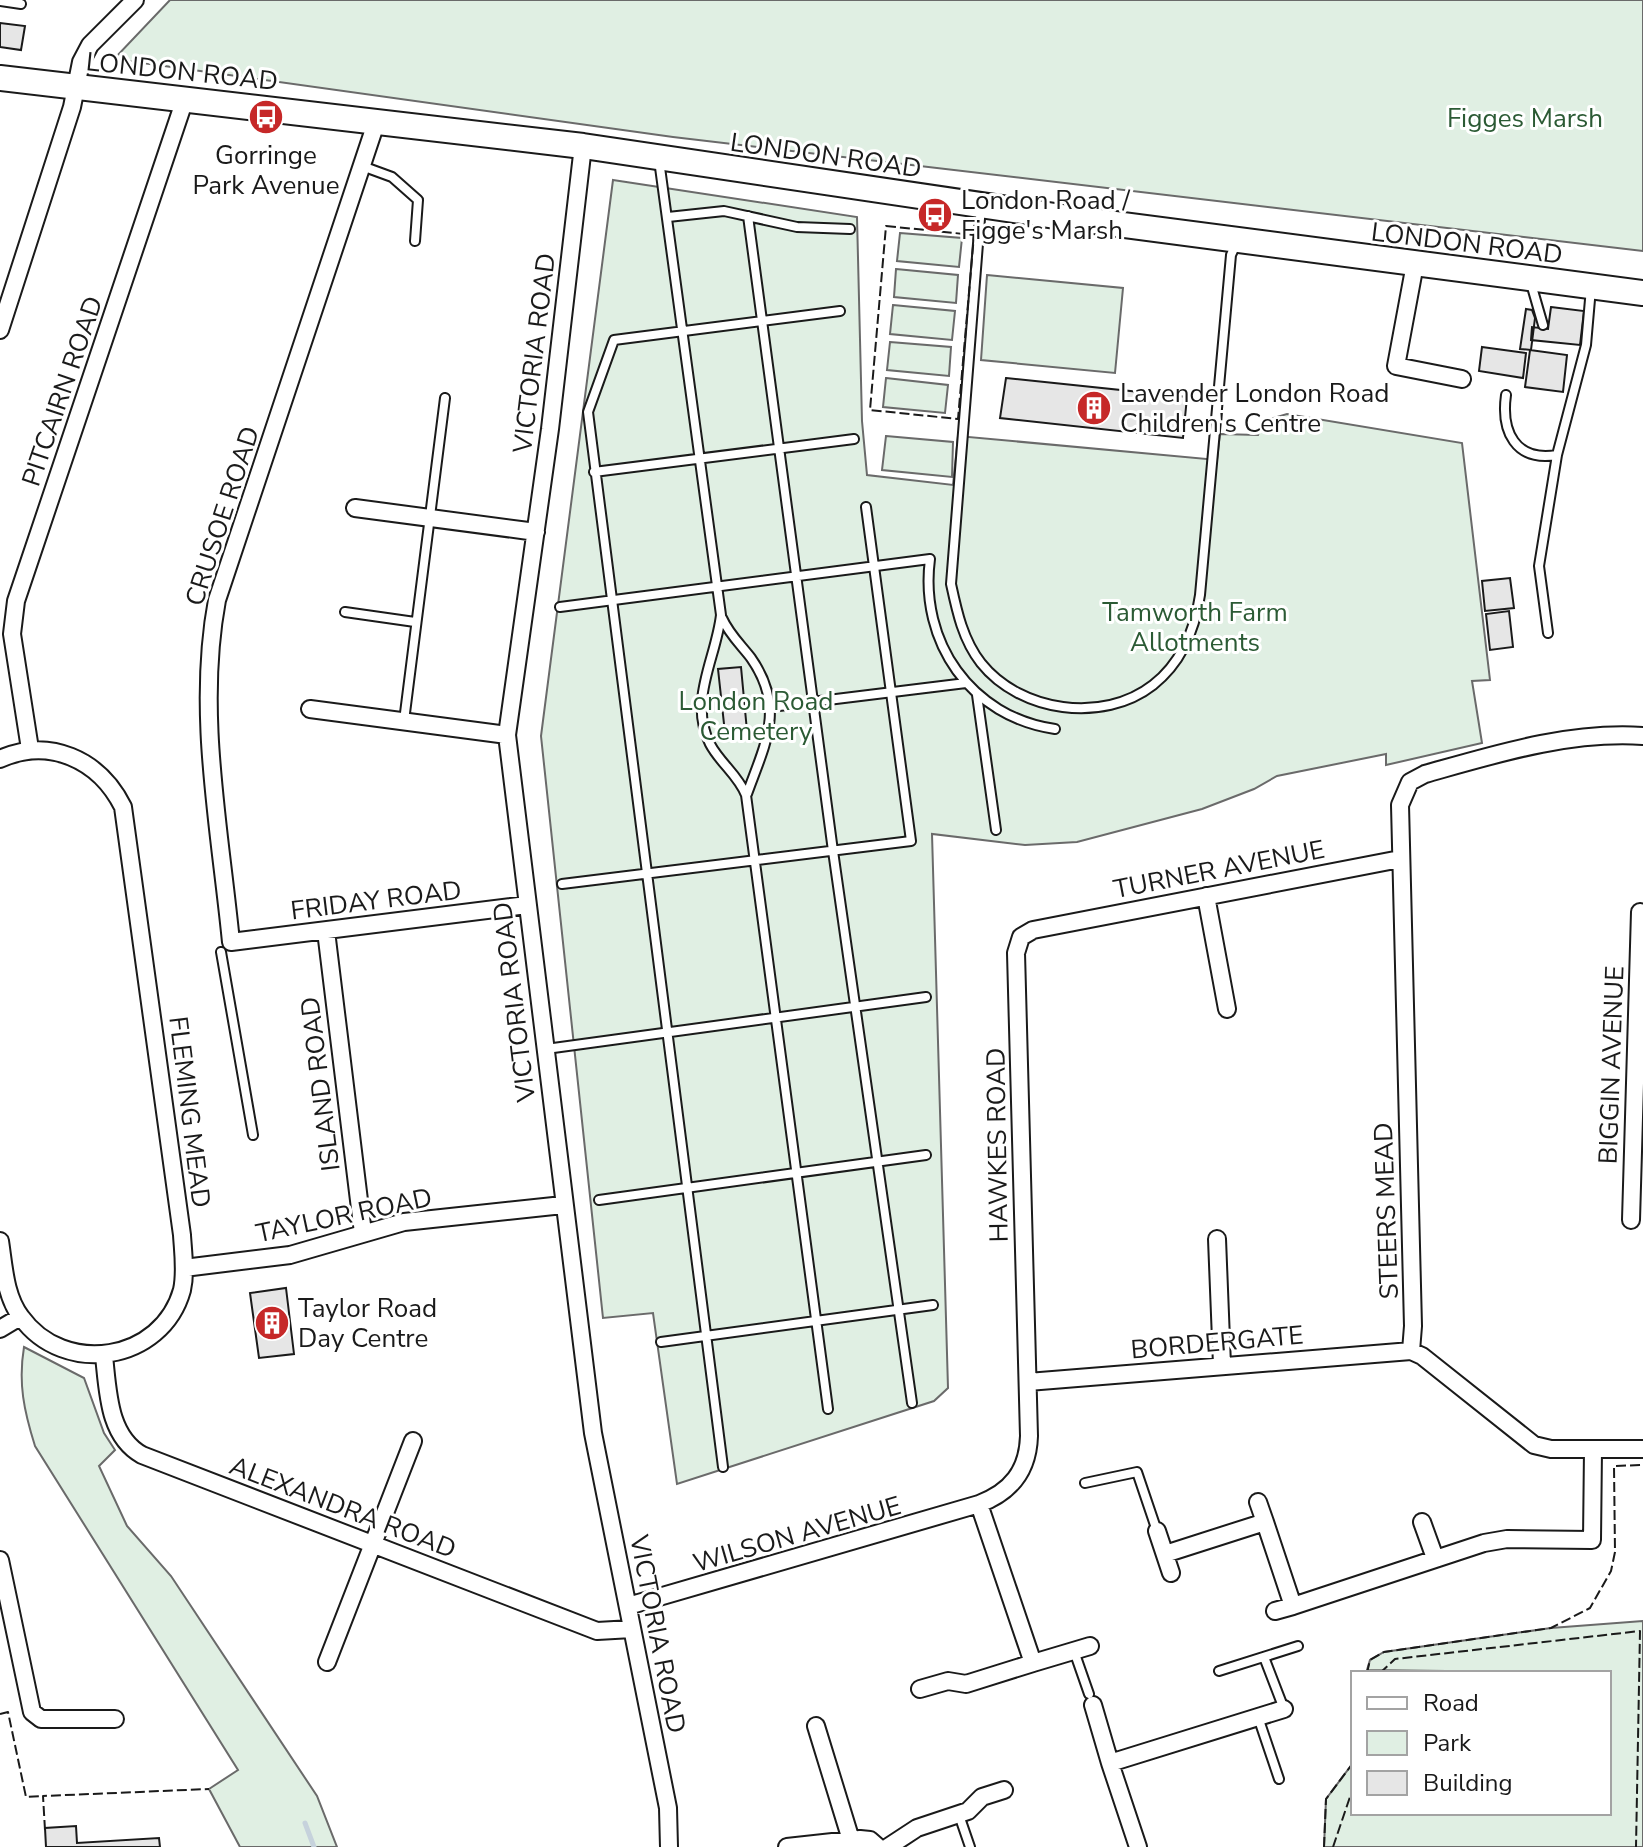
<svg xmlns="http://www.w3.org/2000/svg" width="1643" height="1847" viewBox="0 0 1643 1847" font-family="'Nunito Sans',sans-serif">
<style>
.green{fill:#e0efe3;stroke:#6a6a6a;stroke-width:2}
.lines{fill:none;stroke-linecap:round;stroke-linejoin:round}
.stream{stroke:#c6d2dc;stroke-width:5}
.building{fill:#e6e6e6;stroke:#1a1a1a;stroke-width:2}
.service-casing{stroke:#1a1a1a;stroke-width:12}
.minor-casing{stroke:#1a1a1a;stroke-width:20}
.primary-casing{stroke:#1a1a1a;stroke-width:28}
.service{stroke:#fff;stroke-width:8}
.minor{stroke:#fff;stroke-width:16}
.primary{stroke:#fff;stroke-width:24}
.fence{stroke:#1a1a1a;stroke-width:2;stroke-dasharray:10 4;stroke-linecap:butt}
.labels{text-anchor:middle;stroke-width:6;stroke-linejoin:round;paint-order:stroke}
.street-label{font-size:26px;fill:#1a1a1a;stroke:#fff}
.park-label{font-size:26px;fill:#2b5a34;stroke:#fff}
.poi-label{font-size:26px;fill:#1a1a1a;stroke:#fff;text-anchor:start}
</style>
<rect width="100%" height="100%" fill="#fff"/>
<path class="green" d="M170,0H1643V251L673,137L114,59Z
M613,180L857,217L862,421L867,475L953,485L958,436L1217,460L1220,434L1258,435L1263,421L1287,414L1462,443L1490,680L1472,681L1482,743L1386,765V754L1277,776L1254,789L1202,809L1077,842L1025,845L932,834L948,1388L934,1401L677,1484L653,1313L603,1318L541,736Z
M900,233L962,238L959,267L897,261Z
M896,269L958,275L956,303L894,297Z
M987,275L1123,288L1115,373L981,360Z
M893,305L955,311L952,340L890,334Z
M890,342L951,347L949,376L887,370Z
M886,378L948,385L945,413L883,407Z
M886,436L953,442L952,477L882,470Z
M24,1347L84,1378L104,1433L115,1450L99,1466L127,1526L171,1576L317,1796L337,1847H240L209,1789L238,1770L35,1446C24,1411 18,1383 24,1347Z
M1643,1621V1847H1324L1326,1799L1353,1763V1813H1609V1673L1367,1670L1370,1660L1384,1652L1551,1628Z"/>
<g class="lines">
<path class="stream" d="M305,1823L314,1847"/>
</g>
<path class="building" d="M0,23L25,26L21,50L0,47Z
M1551,307L1584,311L1580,345L1531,340L1532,327L1548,329Z
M1526,309L1532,310L1535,318L1531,350L1520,349Z
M1482,347L1526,353L1523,378L1479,371Z
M1530,350L1567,355L1563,392L1525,387Z
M1006,378L1187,397L1183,438L1000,418Z
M1510,578L1514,608L1485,611L1482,581Z
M1509,611L1513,647L1490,650L1486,614Z
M741,667L747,731L725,733L718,669Z
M286,1288L294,1354L259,1358L250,1293Z
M76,1826L77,1843L159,1838L160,1847H46L45,1828Z"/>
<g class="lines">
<g class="service-casing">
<path id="service" d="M0,1L21,4
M659,160L721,615C716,659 688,700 710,744C720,763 738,775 746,795L828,1409
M362,166L392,177L418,200L415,241
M981,206L951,584C957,612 963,640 981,663C1020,712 1103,724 1153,685C1181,663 1195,629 1200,595L1231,255L1237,242
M748,216L833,851L912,1403
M668,217L724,211L797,227L850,229
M1530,280L1543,325
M1506,395C1501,431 1515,462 1557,455
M594,472L854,439
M560,607L930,559C919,642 971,717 1055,729
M345,612L415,622
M722,618C729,634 741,645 751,658C786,708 765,744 747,794
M1548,633L1539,566L1557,455L1586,345L1591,288
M977,695L996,830
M771,707L966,683
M404,721L445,398
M562,884L911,841L866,507
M221,952L253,1135
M546,1049L926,997
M599,1200L926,1155
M661,1342L933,1305
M723,1467L588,412L614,340L840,311
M1085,1483L1137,1472L1157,1531
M1074,1651L1089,1694
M1264,1657L1284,1709
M1219,1671L1298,1646
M1258,1717L1279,1779
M959,1815L970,1847"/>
</g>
<g class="minor-casing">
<path id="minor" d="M377,120L217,600C196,712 220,829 231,942L527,905
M583,146L550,429L507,735L593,1433L668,1808L669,1847
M1415,264L1396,366L1462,379
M0,330L72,107L81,62L90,45L135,0
M355,508L536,532
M310,709L507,735
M1643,736C1569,731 1496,754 1425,774L1410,782L1400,805L1413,1326L1411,1351L1422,1356L1534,1445L1551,1449H1643
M30,749L12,634L16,601L185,99
M0,759C49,737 99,759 123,807L182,1235C183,1252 186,1272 182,1290C162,1362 64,1377 21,1317C5,1296 4,1267 0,1241
M1206,896L1227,1009
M326,931L363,1233
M1631,1220L1640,912
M1217,1239L1222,1365
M184,1268L290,1255L404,1222L563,1205
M0,1329L20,1317
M104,1356C108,1391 108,1436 142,1455L597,1631L632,1629
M1028,1382L1411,1351
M1258,1502L1265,1522
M1422,1522L1435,1558
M1157,1531L1171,1573
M1165,1554L1265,1522L1293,1606L1484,1543L1507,1539L1592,1540L1593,1450
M0,1560L32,1712L41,1719H115
M628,1606L979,1504C1011,1492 1028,1471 1029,1436L1016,953L1021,937L1033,930L1400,859
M1275,1611L1293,1606
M327,1662L413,1441
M1033,1663L1090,1646
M920,1689L948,1681L966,1684L1033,1663L979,1504
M1093,1705L1110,1763
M816,1726L851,1840
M787,1847L860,1839L870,1840L878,1847
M888,1847L917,1828L968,1811L982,1797L1004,1790
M1138,1847L1110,1763L1284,1709"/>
</g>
<g class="primary-casing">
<path id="primary" d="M0,78L583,146L1055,216L1643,293"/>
</g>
<use href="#service" class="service"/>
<use href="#minor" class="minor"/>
<use href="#primary" class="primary"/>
<path class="fence" d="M886,226L974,235L958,419L870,410Z
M1367,1673L1370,1660L1384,1652L1551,1628L1590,1608L1611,1571L1615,1552L1614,1466L1643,1465
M1380,1673L1395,1659L1640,1631L1636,1847
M0,1714L8,1712L26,1797L43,1796
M45,1830L43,1796L209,1789
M1324,1847L1326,1799L1353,1763
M1333,1847L1353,1788"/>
</g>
<defs>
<g id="bus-disc" transform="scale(1.8)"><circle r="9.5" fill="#c62828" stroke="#fff"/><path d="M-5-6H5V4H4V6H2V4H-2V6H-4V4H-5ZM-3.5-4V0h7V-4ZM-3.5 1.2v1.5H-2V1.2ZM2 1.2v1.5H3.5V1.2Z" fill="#fff"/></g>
<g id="building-disc" transform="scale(1.8)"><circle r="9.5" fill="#c62828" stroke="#fff"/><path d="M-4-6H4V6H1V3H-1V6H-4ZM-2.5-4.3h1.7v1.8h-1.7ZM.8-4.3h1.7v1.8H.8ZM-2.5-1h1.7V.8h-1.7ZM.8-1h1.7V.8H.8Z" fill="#fff"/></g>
</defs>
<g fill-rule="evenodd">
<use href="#bus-disc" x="266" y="117"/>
<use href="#bus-disc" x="935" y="215"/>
<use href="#building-disc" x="1094" y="408"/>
<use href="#building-disc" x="272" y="1323"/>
</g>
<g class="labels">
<g class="street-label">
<text transform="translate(182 71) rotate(6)" y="9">LONDON ROAD</text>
<text transform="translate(826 155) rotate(8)" y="9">LONDON ROAD</text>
<text transform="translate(1467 243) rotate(7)" y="9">LONDON ROAD</text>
<text transform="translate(534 353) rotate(-83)" y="9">VICTORIA ROAD</text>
<text transform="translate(62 391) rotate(-71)" y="9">PITCAIRN ROAD</text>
<text transform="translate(222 516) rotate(-72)" y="9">CRUSOE ROAD</text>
<text transform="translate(1219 869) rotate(-11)" y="9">TURNER AVENUE</text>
<text transform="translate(376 900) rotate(-7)" y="9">FRIDAY ROAD</text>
<text transform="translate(514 1002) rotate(-97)" y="9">VICTORIA ROAD</text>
<text transform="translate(1611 1065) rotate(-88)" y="9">BIGGIN AVENUE</text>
<text transform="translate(320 1084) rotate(-97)" y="9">ISLAND ROAD</text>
<text transform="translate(190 1112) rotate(83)" y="9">FLEMING MEAD</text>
<text transform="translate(997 1145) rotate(-91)" y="9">HAWKES ROAD</text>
<text transform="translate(1386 1211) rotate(-92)" y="9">STEERS MEAD</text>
<text transform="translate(344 1215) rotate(-12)" y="9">TAYLOR ROAD</text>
<text transform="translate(1217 1342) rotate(-5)" y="9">BORDERGATE</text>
<text transform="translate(343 1507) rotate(21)" y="9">ALEXANDRA ROAD</text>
<text transform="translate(797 1534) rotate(-16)" y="9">WILSON AVENUE</text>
<text transform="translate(658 1634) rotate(79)" y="9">VICTORIA ROAD</text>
</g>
<g class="park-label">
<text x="1525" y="127">Figges Marsh</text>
<text x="1195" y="621">Tamworth Farm<tspan x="1195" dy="30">Allotments</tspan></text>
<text x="756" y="710">London Road<tspan x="756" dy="30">Cemetery</tspan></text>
</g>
<g class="poi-label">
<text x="266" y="164" text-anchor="middle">Gorringe<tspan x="266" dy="30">Park Avenue</tspan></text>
<text x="961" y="209">London Road /<tspan x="961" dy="30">Figge's Marsh</tspan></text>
<text x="1120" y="402">Lavender London Road<tspan x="1120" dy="30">Children's Centre</tspan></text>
<text x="298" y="1317">Taylor Road<tspan x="298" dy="30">Day Centre</tspan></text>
</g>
</g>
<rect x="1351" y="1671" width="260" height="144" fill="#ffffff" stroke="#a3a3a3" stroke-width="2"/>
<rect x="1367" y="1697" width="40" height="12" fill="#ffffff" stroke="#a3a3a3" stroke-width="2"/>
<text x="1423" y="1711" font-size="24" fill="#1a1a1a">Road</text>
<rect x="1367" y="1731" width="40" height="24" fill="#e0efe3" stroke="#a3a3a3" stroke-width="2"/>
<text x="1423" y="1751" font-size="24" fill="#1a1a1a">Park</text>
<rect x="1367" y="1771" width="40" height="24" fill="#e6e6e6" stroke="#a3a3a3" stroke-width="2"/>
<text x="1423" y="1791" font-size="24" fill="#1a1a1a">Building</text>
</svg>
